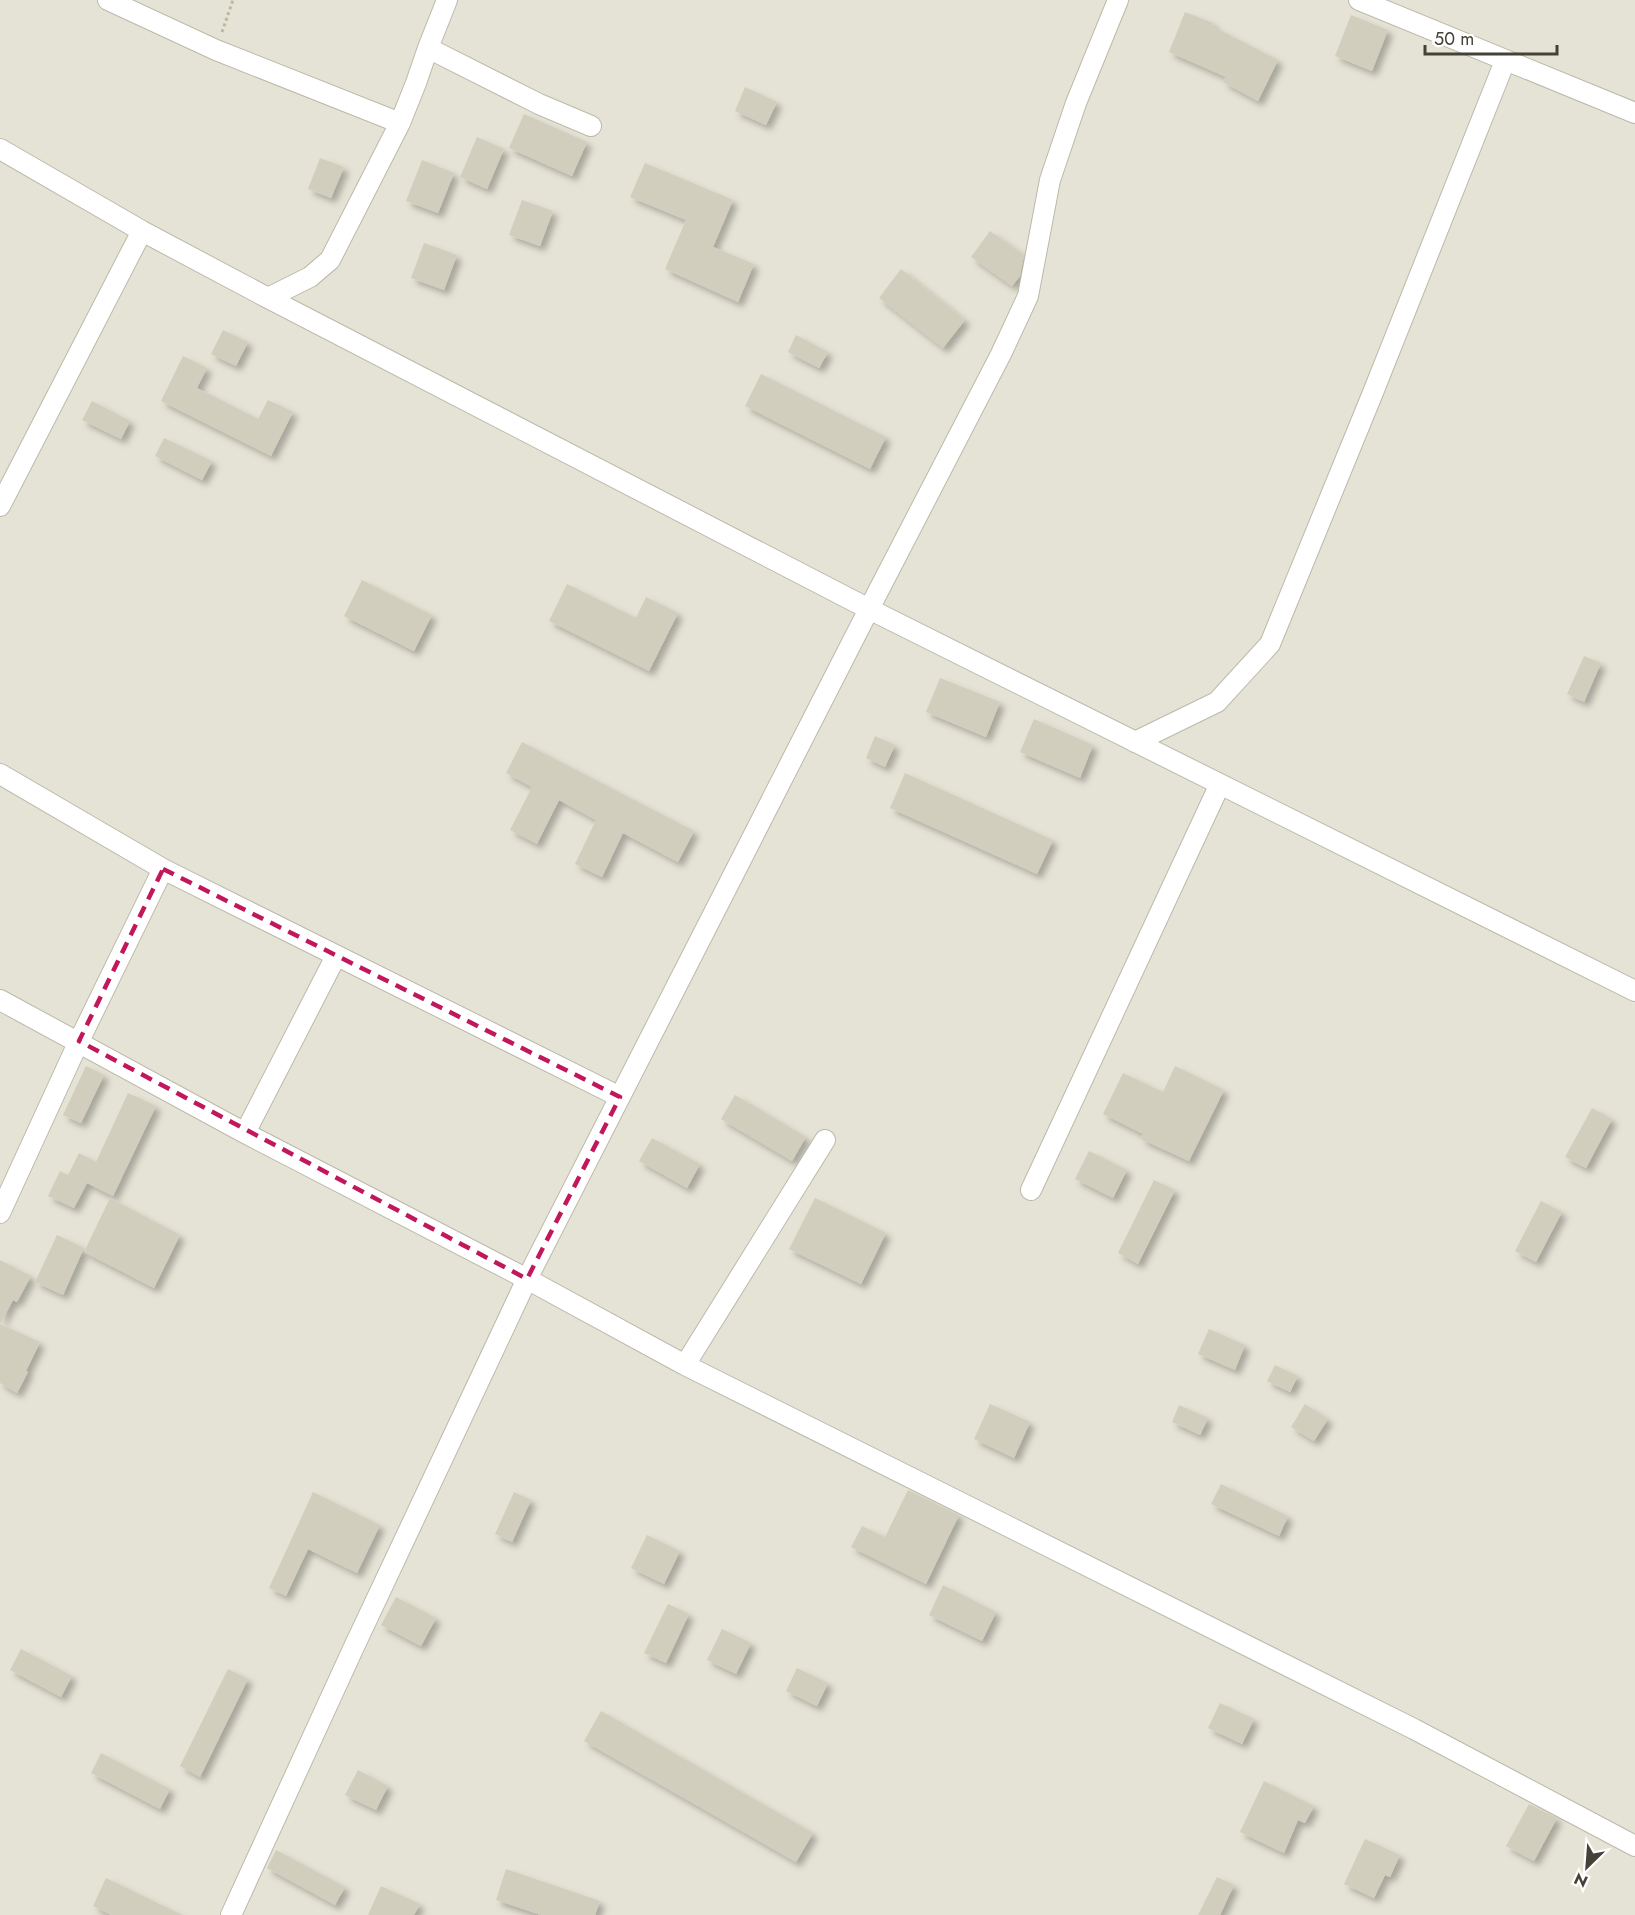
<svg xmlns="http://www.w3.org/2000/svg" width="1635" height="1915" viewBox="0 0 1635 1915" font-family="Jost,sans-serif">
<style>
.residential{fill:#e5e3d5}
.building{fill:#d2cebd;filter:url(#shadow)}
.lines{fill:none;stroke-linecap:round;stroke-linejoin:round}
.minor-casing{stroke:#bcb9aa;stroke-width:22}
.path{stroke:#bcb79d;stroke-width:3;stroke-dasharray:3 3;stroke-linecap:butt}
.minor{stroke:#fff;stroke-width:20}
.marked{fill:none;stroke:#c2185b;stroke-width:4.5;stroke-dasharray:12 8;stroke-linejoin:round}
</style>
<defs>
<filter id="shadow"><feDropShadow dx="5" dy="5" stdDeviation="3" flood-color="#0004"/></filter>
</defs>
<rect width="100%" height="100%" fill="#f2f0e7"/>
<path class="residential" d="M0,0H1635V1915H0Z"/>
<path class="building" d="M1185,12L1213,23L1212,26L1278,60L1258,101L1223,82L1226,77L1169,52Z
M1351,15L1388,30L1372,71L1335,56Z
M745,87L777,102L766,125L735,111Z
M524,114L587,142L572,176L509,148Z
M477,137L504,149L487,189L460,177Z
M320,158L344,167L331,198L308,189Z
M422,160L454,173L438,213L406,201Z
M645,163L733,200L713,247L754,264L738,302L665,269L686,220L630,197Z
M522,200L553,211L540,246L509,235Z
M990,231L1024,255L1020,276L1012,286L971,257Z
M424,243L457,255L444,290L411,278Z
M901,269L965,320L943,348L879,298Z
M223,330L248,342L236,366L211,354Z
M796,335L828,352L819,368L788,352Z
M183,356L207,368L197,388L258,419L268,400L293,412L271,456L161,401Z
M761,374L886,437L870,469L745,406Z
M92,401L130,421L121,439L82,420Z
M164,438L212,461L202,480L155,456Z
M362,580L432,615L414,651L344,616Z
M567,584L636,618L646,597L678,613L649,671L549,621Z
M1584,656L1601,663L1584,702L1567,694Z
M940,678L1000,702L986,737L926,712Z
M1034,719L1093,745L1080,778L1020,752Z
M875,736L895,745L885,767L866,758Z
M522,742L694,831L678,862L623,833L602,877L575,864L596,820L559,800L537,844L510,830L532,787L506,773Z
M905,773L1053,840L1037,874L890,808Z
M86,1066L104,1075L81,1123L63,1115Z
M1175,1066L1224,1090L1189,1161L1141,1139L1143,1134L1103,1114L1123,1073L1163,1092Z
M128,1093L156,1106L113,1196L87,1183L74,1208L48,1196L60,1171L68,1175L79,1153L96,1162Z
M735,1095L806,1137L792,1161L721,1119Z
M1592,1108L1612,1119L1586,1168L1565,1157Z
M652,1138L700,1164L687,1188L639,1161Z
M1089,1151L1127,1170L1113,1198L1075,1179Z
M1154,1180L1175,1190L1138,1264L1118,1253Z
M110,1198L180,1235L154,1288L84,1252Z
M815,1198L886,1233L861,1284L789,1249Z
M1541,1201L1562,1212L1536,1262L1515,1251Z
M57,1235L84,1248L63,1295L35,1282Z
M0,1260L31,1276L17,1302L13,1300L0,1324L40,1342L26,1371L28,1372L17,1393L0,1383Z
M1209,1329L1245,1345L1235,1370L1198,1354Z
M1275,1365L1298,1376L1290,1392L1267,1381Z
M990,1404L1030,1422L1014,1458L974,1439Z
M1305,1404L1328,1419L1314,1441L1291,1427Z
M1179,1405L1208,1418L1200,1435L1172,1422Z
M1221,1484L1288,1516L1279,1536L1211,1504Z
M908,1490L959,1515L926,1584L851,1547L862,1526L885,1537Z
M313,1492L380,1525L357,1573L308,1549L286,1596L269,1588Z
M514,1492L531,1500L512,1542L495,1534Z
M647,1535L680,1551L664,1584L631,1568Z
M943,1585L996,1612L982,1641L929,1615Z
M396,1597L436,1618L421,1646L381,1625Z
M668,1604L689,1614L666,1663L644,1653Z
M722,1629L751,1643L736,1674L707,1660Z
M21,1649L72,1676L61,1697L10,1670Z
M797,1668L828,1683L817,1706L786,1691Z
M228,1669L248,1679L200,1777L180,1766Z
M1220,1703L1254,1719L1242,1744L1208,1728Z
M601,1711L813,1833L796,1862L584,1741Z
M101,1753L170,1789L160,1809L91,1773Z
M358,1770L388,1786L376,1810L345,1795Z
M1264,1781L1314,1806L1305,1823L1298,1820L1284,1853L1240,1832Z
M1529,1804L1557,1818L1534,1861L1506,1846Z
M1365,1839L1400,1855L1390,1877L1385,1875L1374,1898L1344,1884Z
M276,1850L345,1887L335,1905L267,1868Z
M506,1869L600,1901L595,1915H541L496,1900Z
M1217,1877L1234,1885L1220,1915H1198Z
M106,1878L182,1915H111L93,1906Z
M381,1886L420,1904L414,1915H368Z"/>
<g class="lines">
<g class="minor-casing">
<path id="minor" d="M108,0L216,50L400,123
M1359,0L1635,113
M428,48L447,0
M0,149L142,231L268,298L869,609L1635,991
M268,298L310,277L330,260L400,123L416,83L428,48L539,104L591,126
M0,506L142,231
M1135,742L1217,702L1270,644L1372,395L1505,61
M0,774L163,869L620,1097
M0,1000L245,1133L527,1279L685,1365L1414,1729L1635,1846
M245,1133L336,956
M1031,1190L1220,784
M0,1213L79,1041L163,869
M685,1365L825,1140
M231,1915L353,1649L527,1279L869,609L1001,354L1028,296L1050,180L1076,103L1118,0"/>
</g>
<path class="path" d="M222,32L233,0"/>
<use href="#minor" class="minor"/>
</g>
<path class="marked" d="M163,869L620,1097L527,1279L79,1041Z"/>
<g transform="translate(1587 1867) rotate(205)" stroke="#ffffff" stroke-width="4.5" paint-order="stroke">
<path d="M0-4.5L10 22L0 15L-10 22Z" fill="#444137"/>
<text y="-9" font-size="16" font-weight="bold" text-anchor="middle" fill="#444137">N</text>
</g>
<path d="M1425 45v9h132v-9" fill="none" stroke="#444137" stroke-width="3"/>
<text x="1434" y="45" font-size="18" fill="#444137" stroke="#ffffff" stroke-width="4.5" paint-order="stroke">50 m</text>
</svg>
